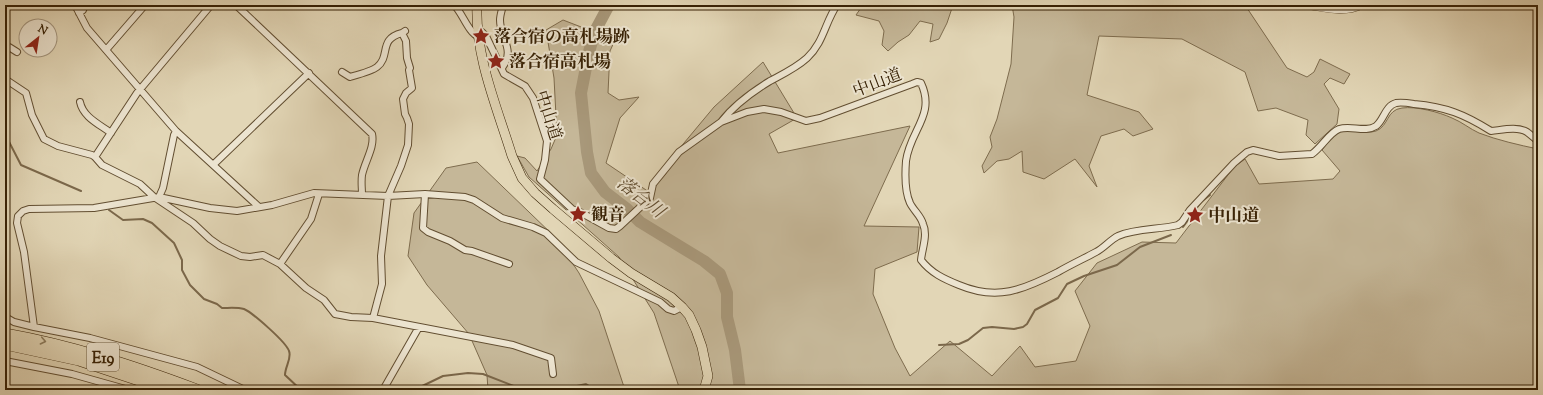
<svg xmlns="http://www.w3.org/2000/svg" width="1543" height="395" viewBox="0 0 1543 395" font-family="'Sorts Mill Goudy','Noto Serif JP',serif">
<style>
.green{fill:#c5b798;stroke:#7e6c4e}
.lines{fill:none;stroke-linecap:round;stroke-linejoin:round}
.stream{stroke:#7b684b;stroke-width:2}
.river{stroke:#a8987a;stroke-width:12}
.minor-casing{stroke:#624e31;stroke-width:8}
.tertiary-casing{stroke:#624e31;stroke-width:8}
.primary-casing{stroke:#372105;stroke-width:10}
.motorway-casing{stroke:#372105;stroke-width:12}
.minor{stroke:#ece4d0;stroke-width:6}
.tertiary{stroke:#ece4d0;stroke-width:7}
.primary{stroke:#e2d6b6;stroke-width:9}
.motorway{stroke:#e2d6b6;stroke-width:11}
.oneway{stroke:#8c7c5e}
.labels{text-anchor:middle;stroke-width:4;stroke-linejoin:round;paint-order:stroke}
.shield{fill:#ece4d0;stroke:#6d5c42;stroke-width:1}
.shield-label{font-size:16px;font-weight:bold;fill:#372105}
.poi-label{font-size:17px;font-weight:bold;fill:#372105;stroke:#ece4d0;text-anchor:start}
.street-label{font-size:17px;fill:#372105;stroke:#ece4d0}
.water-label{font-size:18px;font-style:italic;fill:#5f4b2e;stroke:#ece4d0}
</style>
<rect width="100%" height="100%" fill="#e2d6b6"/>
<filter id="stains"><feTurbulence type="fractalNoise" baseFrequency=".005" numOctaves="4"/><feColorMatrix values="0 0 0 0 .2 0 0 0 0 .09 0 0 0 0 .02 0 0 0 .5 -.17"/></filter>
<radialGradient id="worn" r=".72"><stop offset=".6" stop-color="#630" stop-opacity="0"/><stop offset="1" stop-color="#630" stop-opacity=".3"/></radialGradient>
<path class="green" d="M863,5H953L947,23L939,39L930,42L933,24L920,21L909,35L898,42L888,51L882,45L884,31L879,21L856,15Z
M1012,5H1245L1287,68L1307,77L1314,72L1320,59L1350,74L1344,84L1330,78L1324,84L1339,109L1337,124L1315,144L1306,135L1308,120L1276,108L1258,111L1245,72L1182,39L1099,36L1087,95L1139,112L1153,129L1133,136L1124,129L1101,136L1089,166L1097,187L1075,159L1044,179L1023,172L1022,151L1009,159L997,161L984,173L982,166L992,147L990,137L997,119L1011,64L1014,17Z
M563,20L615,40L610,51L608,93L619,100L639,97L620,118L606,163L649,192L665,175L679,149L714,107L763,62L797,118L769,134L778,153L910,126L864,226L919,227L917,252L875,269L873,294L895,348L910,376L950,341L992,376L1020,346L1035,367L1076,361L1090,326L1075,291L1097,263L1142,242L1176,243L1234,167L1245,159L1259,184L1333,179L1340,171L1322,150C1327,144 1333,135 1339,132C1349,128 1364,135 1376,131C1389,126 1386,110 1402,108C1416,106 1439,112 1452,118C1462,122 1470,129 1479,133C1497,140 1519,145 1538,149V390H680L654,313L619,257L529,177L517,156L525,158L537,171L551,149L557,135L554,78L546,30Z
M477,162L556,238L579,273L599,311L625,390H488L487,375L469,334L427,285L408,256L414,213L446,168Z"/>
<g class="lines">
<path class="stream" d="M1497,5L1506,9
M5,134L21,165L81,191
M109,210L123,220L143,219L152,223L174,243L182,260V270L190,285L204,299L217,304L222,308C229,308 237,307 244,309C253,313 286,342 289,351C292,358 285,367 285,375L301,390
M1183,227L1201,202L1210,195
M939,345L959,344L968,340L983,328L992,327L1014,329L1023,327L1027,324L1035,310L1058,298L1067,284L1084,276L1117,265L1140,247L1171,235
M414,390L443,376L468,373L483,374L524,390
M559,390L586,384L595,390"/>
<path class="river" d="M609,5L595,31L589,52L581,93L587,152L591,173L605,192L627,209L640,222L704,261L720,274L727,293V317L735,350L740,390"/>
<g class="minor-casing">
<path id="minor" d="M75,5L87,28L176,131L259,207
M236,5L372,134C375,147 365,161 362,175C361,182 362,188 362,195
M454,5C462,12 469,34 478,36
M79,13L83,10L85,5
M477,31L482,32L486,36L504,74L525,86L533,98L547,141L545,160L540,179L572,209L580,212L609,228L616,229L620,226L650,198L653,184L679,152L721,122L747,112L764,109L781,112L806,121L820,118L912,84L917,82L921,83C936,115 910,130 906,161C905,174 905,192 910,203C914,211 921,216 923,224C928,235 922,249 921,260C931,273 944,279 959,285C997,301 1023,290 1058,272C1070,265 1083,259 1096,252C1104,248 1110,240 1118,236C1137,228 1159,230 1178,225L1182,222L1190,210L1234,163L1247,152L1253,150L1279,156L1312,154C1322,147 1329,133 1339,129C1351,125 1365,133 1376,126C1384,120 1385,106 1396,103C1401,102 1408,103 1414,104C1446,107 1464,114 1491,131C1502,130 1517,126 1527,132C1531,135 1534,138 1538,141
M106,50L145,5
M5,51L9,47L17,52
M502,68C516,49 500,39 500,20C500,15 502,10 503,5
M342,72L350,77C357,75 372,71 377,67C391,56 378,39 402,33
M5,79L26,93L32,115L44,139L58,146L92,155L95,157L102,165L140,184L154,197L193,223L210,239L220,246L241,256L250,257L263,255L280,264L306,288L324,300L335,314L351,317L373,318L513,345L551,358L553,374
M80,102C83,117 99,124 111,133
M721,122C734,105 752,92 770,81C783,74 796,68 807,58C824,42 825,22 837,5
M95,157L137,93L211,5
M213,165L309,73
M425,194L423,228L428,232L450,241L465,250L472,251L509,264
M159,197L163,188L174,135L176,131
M280,264L311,219L319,194
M5,315L7,318L14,322L34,327L90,338L197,367L245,390
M373,318L382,284L381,256L388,196L401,166L408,145L409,124L407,118L405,114L403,99L406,93L412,88L409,70L410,68L407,58L406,41L402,33L405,31
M34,327L24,252L17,223L18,216L23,211L29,209L94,208L159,197L210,208L237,211L272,205L314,193L388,196L425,194L465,197L474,200L502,218L533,227L546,233L576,262L660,302L668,309L674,311L682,307
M5,361L72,374L129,390
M383,390L419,327"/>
</g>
<g class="tertiary-casing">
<path id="tertiary" d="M1306,5C1325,8 1344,14 1362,5"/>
</g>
<g class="primary-casing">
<path id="primary" d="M477,5C475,57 497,107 512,156L522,178L535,193L553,209L611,258L631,273L671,297L682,307L689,315L696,330L702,347L708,376L704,390"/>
</g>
<g class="motorway-casing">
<path id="motorway" d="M5,334C72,346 133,366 197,390
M5,344L79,360L169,390"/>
</g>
<use href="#minor" class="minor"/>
<use href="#tertiary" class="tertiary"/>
<use href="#primary" class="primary"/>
<use href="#motorway" class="motorway"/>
</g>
<defs><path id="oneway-chevron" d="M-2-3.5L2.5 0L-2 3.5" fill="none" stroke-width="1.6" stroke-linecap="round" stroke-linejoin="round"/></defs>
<use class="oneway" href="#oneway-chevron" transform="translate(43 341) rotate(12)"/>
<defs>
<g id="sight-bare" transform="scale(1.38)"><path d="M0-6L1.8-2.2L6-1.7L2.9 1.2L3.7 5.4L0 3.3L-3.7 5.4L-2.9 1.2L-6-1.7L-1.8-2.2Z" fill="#8f2418" stroke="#ece4d0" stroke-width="2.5" paint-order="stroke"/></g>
</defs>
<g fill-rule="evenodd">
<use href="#sight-bare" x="481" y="36"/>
<use href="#sight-bare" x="496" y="61"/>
<use href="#sight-bare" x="578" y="214"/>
<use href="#sight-bare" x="1195" y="215"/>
</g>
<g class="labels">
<rect class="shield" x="87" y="343" width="32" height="28" rx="3"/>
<g class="shield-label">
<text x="103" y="363">E19</text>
</g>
<g class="poi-label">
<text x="494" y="42">落合宿の高札場跡</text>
<text x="509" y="67">落合宿高札場</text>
<text x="591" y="220">観音</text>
<text x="1208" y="221">中山道</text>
</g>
<g class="street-label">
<text transform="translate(877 82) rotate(-21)" y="6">中山道</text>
<text transform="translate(549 115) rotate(72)" y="6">中山道</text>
</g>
<g class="water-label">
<text transform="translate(641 197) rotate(38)" y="6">落合川</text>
</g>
</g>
<rect width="1543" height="395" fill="none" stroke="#e2d6b6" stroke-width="20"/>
<rect x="6" y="6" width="1531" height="383" fill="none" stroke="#372105" stroke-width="2"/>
<rect x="10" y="10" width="1523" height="375" fill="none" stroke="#372105"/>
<g transform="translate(38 38) rotate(30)"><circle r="19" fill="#ece4d0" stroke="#a4967f"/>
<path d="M0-3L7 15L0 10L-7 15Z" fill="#8f2418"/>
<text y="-6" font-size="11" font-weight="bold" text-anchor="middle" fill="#372105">N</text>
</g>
<rect width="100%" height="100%" filter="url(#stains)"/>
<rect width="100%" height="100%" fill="url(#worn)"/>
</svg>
